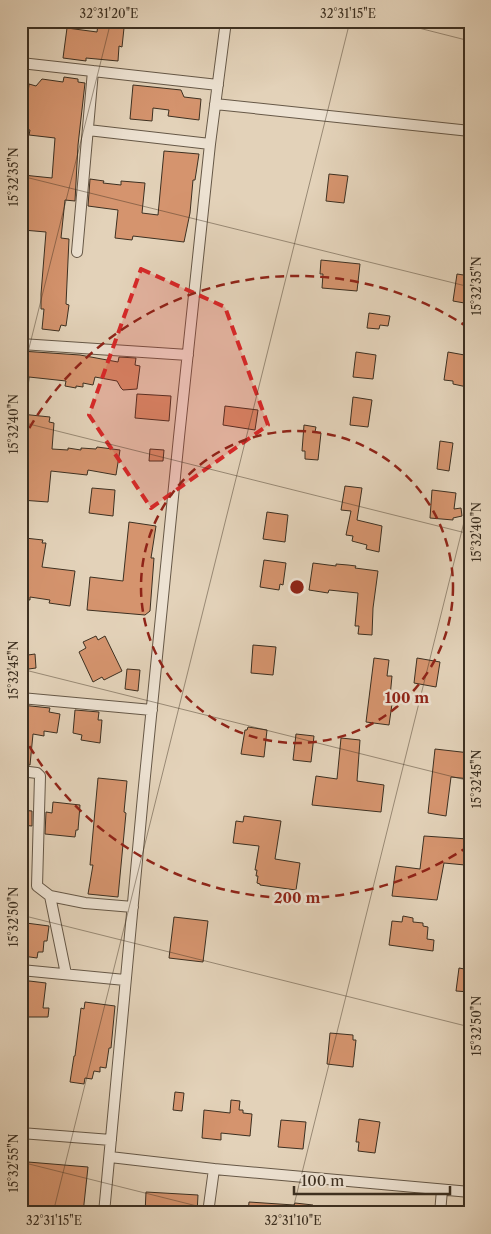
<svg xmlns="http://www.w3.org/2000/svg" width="491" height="1234" viewBox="0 0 491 1234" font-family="'Libre Caslon Text',serif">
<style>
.building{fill:#d5946e;stroke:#3d3021}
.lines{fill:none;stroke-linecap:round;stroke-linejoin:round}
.street-casing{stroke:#665847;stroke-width:12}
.street{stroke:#ede2d2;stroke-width:10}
.marked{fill:#d62828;fill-opacity:0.2;stroke:#d62828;stroke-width:4;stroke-dasharray:10 6;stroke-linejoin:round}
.ticks{fill:none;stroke:#3d3021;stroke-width:1;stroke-opacity:0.45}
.ring{fill:none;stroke:#8f2418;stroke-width:2.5;stroke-dasharray:9 6}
.centre{fill:#8f2418;stroke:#ede2d2;stroke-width:2.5}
.ring-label{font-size:15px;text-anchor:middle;font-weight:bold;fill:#8f2418;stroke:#ede2d2;stroke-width:5;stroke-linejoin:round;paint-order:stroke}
.neatline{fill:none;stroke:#3d3021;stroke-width:2}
.ticks-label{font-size:12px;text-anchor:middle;fill:#3d3021}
</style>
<rect width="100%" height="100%" fill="#e3d2b9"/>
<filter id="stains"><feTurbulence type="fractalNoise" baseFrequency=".004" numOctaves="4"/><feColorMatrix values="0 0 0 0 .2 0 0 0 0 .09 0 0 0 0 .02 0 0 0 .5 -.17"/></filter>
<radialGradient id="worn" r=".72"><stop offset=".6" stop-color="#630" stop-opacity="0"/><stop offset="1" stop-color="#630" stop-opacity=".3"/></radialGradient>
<path class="building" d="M98,24L124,28L122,47L119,46L118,61L86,58V61L63,58L67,28L97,32Z
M64,77L78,79V82L85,83L78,145L75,201L65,200L61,238L69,239L66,304L69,305L66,326L61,325L59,331L42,329L44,309H41V294L46,232L23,230V227H21V191L23,175L52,178L55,138L29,135L30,130L24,129L29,84L36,86L42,79L63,82Z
M133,85L181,90L184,97L201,99L199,120L168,116L169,110L153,108L152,121L130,119Z
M164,151L199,154L195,180H193L190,213L184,242L133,236L132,240L115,238L118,210L88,206L90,179L104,181L103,183L121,185V181L145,183L142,213L158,215Z
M329,174L348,176L344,203L326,201Z
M321,260L360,264L357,291L322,288L323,274H320Z
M457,274L470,276V304L453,301Z
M369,313L390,316L388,326L380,325L379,329L367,328Z
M21,351L80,355L118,362L119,357L136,358L135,365L140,366L137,389L123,390L121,388L117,381L95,377L93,385L83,383V387L76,386V388L65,386L66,381L29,377L27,400H21Z
M356,352L376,355L373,379L353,377Z
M448,352L470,356L467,387L453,384V381L444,380Z
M137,394L171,396L169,421L135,418Z
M353,397L372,400L368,427L350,425Z
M225,406L258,410L255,430L223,425Z
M21,414L50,417L49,422L54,423L52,449L68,450V448L81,450V448L96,449L97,447L120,450L116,475L88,470L87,475L51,471L48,502L21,500Z
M304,425L316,427L315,432L321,433L318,460L305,459V451H302Z
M440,441L453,443L449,471L437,469Z
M150,449L164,450L163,461H149Z
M345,486L362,488L357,520L382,526L379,552L366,549L367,545L352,541L353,536L346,535L351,511L341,510Z
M92,488L115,490L113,516L89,513Z
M432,490L456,493L454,509L461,508L462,516L453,518V520L430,518Z
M267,512L288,515L285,542L263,539Z
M129,522L156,526L151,558H154L150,611L145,615L87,610L90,577L123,581Z
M25,538L43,540L42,543H46L42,567L75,571L70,606L49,603L50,600L30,597V600L21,599L24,562L21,560V546L22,541H25Z
M264,560L286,563L283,585L280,584L279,590L260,587Z
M313,563L336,566V564L348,565L356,566L355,568L378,571L373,608L372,635L358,634L359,626H355L358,593L329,590L328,593L309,590Z
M96,636L98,640L105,636L122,671L104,680L102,677L93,682L79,652L86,648L83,642Z
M253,645L276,647L273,675L251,673Z
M35,654L36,668L21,670V656Z
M374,658L389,660L387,676H392L390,697H393L389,725L366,722Z
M417,658L440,662L436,687L414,683Z
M127,669L140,670L138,691L125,689Z
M21,705L50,708L49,712L60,714L57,733L44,731V736L33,734L30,765L21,764Z
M75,710L99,712L98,720H102L100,743L81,740L82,735L73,733Z
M248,727L267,730L264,757L241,754L245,730H247Z
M296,734L314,736L311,762L293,760Z
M341,738L360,740L357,781L384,785L381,812L312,805L316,776L337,779Z
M435,749L470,753V779L451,777L446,816L428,813Z
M98,778L127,781L124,812L126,813L118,897L88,894L93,865H90Z
M53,802L80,805L78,830H76L75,837L45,834L46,812L52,813Z
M21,810L32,811V826L21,825Z
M244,816L281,821L275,859L300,863L296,890L260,885V884L257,883L258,876H256L257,870H255L259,846L233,843L236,821L243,822Z
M424,836L468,839L465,865L444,863L437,900L392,896L396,866L420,869Z
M403,916L413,918V922L423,923V926L428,927L427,939L434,940L433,951L389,945L392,921L402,922Z
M174,917L208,921L203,962L169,958Z
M26,923L49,926L47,941H44L43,952H38L37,958L23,956Z
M459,968L470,970V992L456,991Z
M21,980L46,983L43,1008H49L48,1017H21Z
M85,1002L115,1006L111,1048H109L106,1068L100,1067V1072L94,1071L92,1079L85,1078L84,1084L70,1082L74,1056H75L81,1008L84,1009Z
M330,1033L353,1035V1040H356L353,1067L327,1064Z
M175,1092L184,1093L182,1111L173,1110Z
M231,1100L240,1101L239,1110H243V1113L252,1114L250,1136L221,1133V1140L202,1138L204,1110L230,1113Z
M359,1119L380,1122L375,1153L358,1151L359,1142H356Z
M281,1120L306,1122L303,1149L278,1147Z
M28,1162L88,1167L83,1213H21V1167H28Z
M146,1192L198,1195L197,1213H145Z
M249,1202L294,1205L295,1203L313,1205L312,1213H248Z"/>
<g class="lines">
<g class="street-casing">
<path id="street" d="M21,22V21
M21,63L218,85
M215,104L470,131
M88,130L210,144
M77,252L93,71
M21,344L188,355
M21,698L152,710
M21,771L37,773L40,776L37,886L50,896L85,903L133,907
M50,896L66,974
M21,970L125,980
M21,1133L111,1140
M110,1157L214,1169L470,1192
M104,1213L143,796L179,437L210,144L226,21
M208,1213L214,1169
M440,1213L442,1190"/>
</g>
<use href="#street" class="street"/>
</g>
<path class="marked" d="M141,269L225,307L268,425L151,508L89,415Z"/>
<path class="ticks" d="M391,21L470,41M21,176L470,287M21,380L111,21M21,422L470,534M21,669L470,781M21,915L470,1027M21,1162L225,1213M53,1213L350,21M292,1213L470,498"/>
<g class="ring">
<circle cx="297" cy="587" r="156"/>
<path d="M469 846A311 311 0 0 1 22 733M22 441A311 311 0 0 1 469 328"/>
</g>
<circle cx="297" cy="587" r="8" class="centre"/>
<g class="ring-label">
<text x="407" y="703">100 m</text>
<text x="297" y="903">200 m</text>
</g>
<rect width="491" height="1234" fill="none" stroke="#e3d2b9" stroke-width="55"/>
<path d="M294 1186v8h156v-8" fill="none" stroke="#3d3021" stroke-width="2.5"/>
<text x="301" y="1186" font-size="15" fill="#3d3021" stroke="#ede2d2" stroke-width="4" paint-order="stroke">100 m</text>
<rect x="28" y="28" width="436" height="1178" class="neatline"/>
<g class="ticks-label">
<text x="109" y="18">32°31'20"E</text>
<text x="348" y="18">32°31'15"E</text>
<text transform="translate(14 177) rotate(-90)" y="4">15°32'35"N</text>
<text transform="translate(477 286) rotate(-90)" y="4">15°32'35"N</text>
<text transform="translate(14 424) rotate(-90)" y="4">15°32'40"N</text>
<text transform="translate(477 532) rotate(-90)" y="4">15°32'40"N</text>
<text transform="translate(14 670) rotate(-90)" y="4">15°32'45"N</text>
<text transform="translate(477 779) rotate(-90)" y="4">15°32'45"N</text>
<text transform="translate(14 917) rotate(-90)" y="4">15°32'50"N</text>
<text transform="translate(477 1026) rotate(-90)" y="4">15°32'50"N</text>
<text transform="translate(14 1163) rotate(-90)" y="4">15°32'55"N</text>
<text x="54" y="1225">32°31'15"E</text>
<text x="293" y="1225">32°31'10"E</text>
</g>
<rect width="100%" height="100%" filter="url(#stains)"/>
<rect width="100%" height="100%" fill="url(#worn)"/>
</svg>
